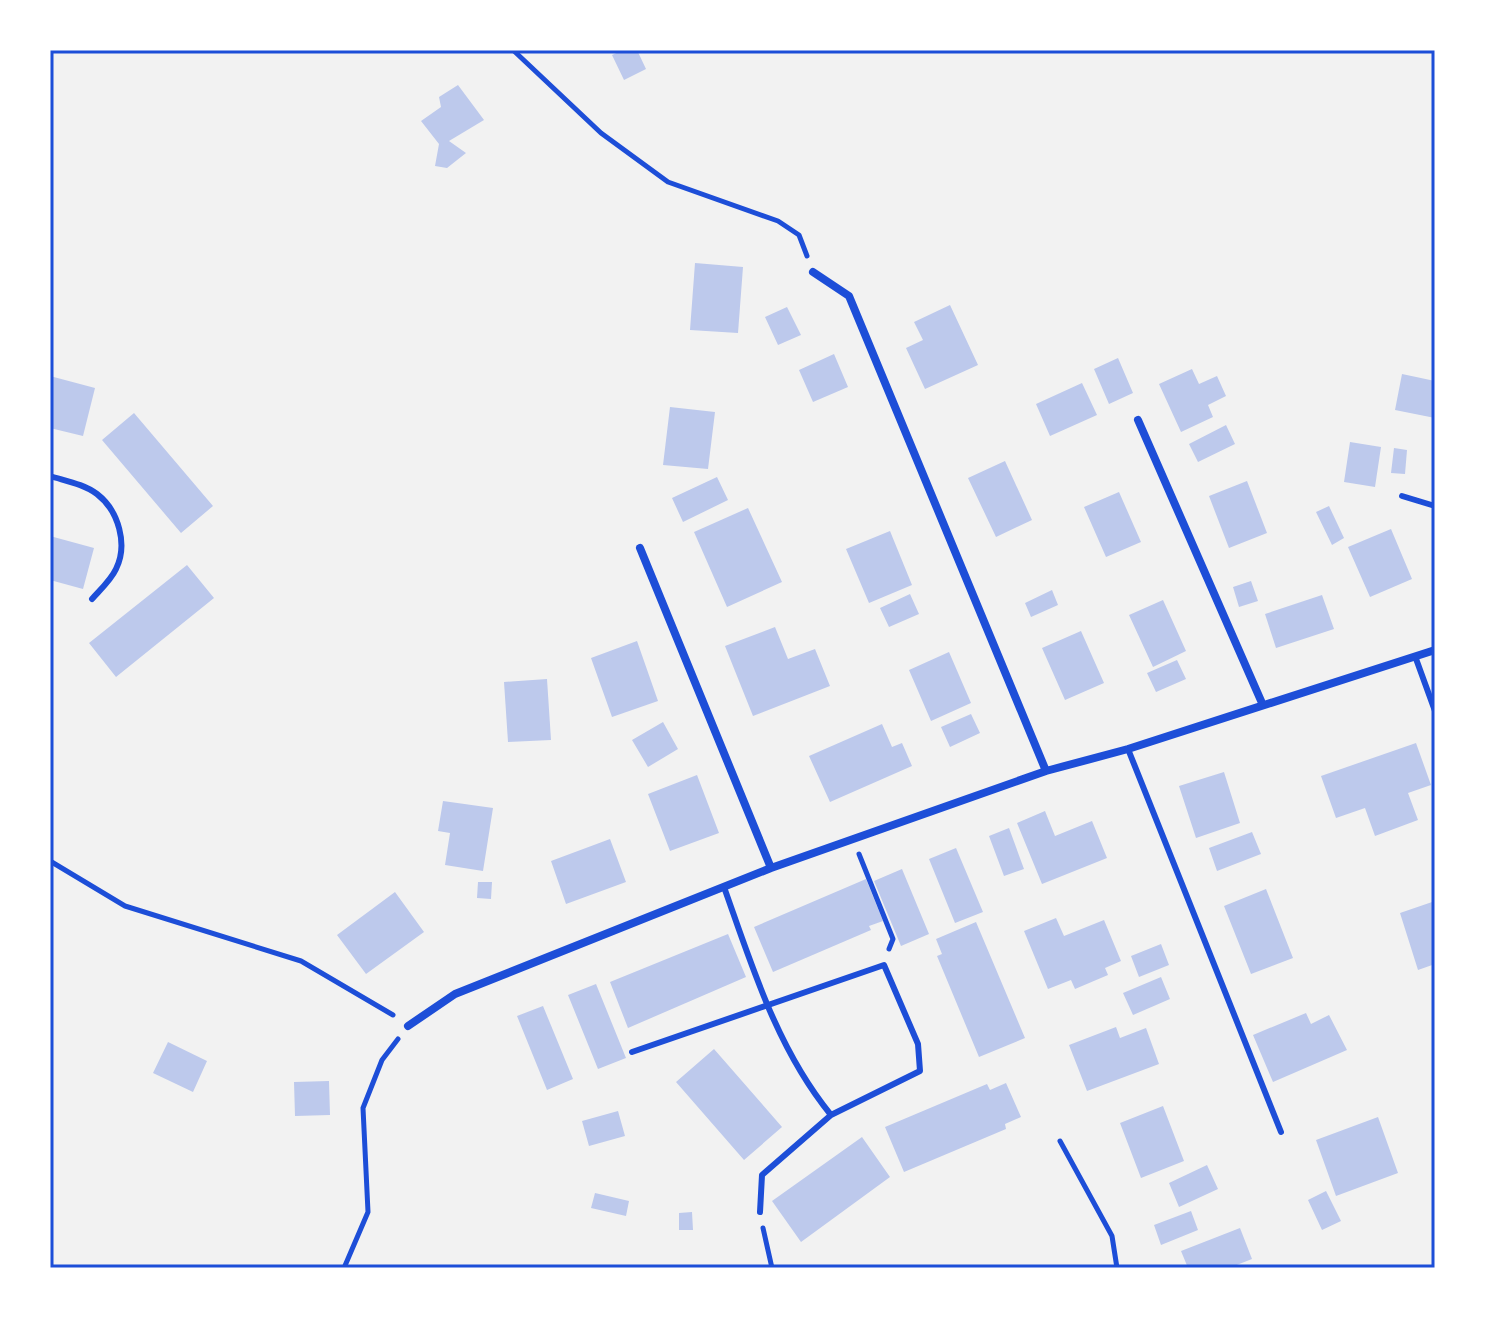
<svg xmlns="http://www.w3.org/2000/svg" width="1485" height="1318" viewBox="0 0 1485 1318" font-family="'DM Sans',sans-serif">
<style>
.building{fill:#bdc9ec}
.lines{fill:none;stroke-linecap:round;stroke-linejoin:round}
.path{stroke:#1d4ed8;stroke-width:5}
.service{stroke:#1d4ed8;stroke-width:6}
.minor{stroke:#1d4ed8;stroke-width:8}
.neatline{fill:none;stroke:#1d4ed8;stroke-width:3}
</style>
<rect width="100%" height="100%" fill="#f2f2f2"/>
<path class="building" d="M623,50H637L646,69L624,80L612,55Z
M458,85L484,120L449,141L466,153L447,168L435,166L439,144L421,121L441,107L439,97Z
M695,263L743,267L738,333L690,330Z
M950,305L978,365L925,389L906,348L923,340L914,322Z
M787,307L801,335L778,345L765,317Z
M834,354L848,387L813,402L799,370Z
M1118,358L1133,393L1109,404L1094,369Z
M1192,369L1199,384L1217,376L1226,396L1208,405L1213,417L1181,432L1159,384Z
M1402,374L1435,381V418L1395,410Z
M50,376L95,388L83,436L50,428Z
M1082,383L1097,415L1050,436L1036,404Z
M670,407L715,412L708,469L663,465Z
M134,413L213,506L181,533L102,440Z
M1226,425L1235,444L1198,462L1189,444Z
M1350,442L1381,447L1375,487L1344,482Z
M1394,448L1407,450L1405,474L1391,473Z
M1005,461L1032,520L996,537L968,478Z
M717,477L728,500L683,522L672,498Z
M1247,481L1267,533L1229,548L1209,496Z
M1119,492L1141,542L1106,557L1084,507Z
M1329,506L1344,538L1332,545L1316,512Z
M748,508L782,582L727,607L694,532Z
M1391,529L1412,579L1370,597L1348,547Z
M890,531L912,585L869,603L846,549Z
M50,536L94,548L83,589L50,580Z
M187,565L214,598L116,677L89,643Z
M1251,581L1258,601L1239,607L1233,587Z
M1052,590L1058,605L1031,617L1025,603Z
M910,594L919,614L889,627L880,608Z
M1322,595L1334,629L1276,648L1265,614Z
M1163,600L1186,651L1153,667L1129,615Z
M775,627L788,659L815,649L830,686L753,716L725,646Z
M1081,631L1104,683L1065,700L1042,648Z
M637,641L658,701L612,717L591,658Z
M949,652L971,703L931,721L909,670Z
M1177,660L1186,679L1156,692L1147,673Z
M547,679L551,740L508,742L504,682Z
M971,714L980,733L950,747L941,727Z
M663,722L678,749L648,767L632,740Z
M882,724L892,747L902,743L912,766L830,802L809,756Z
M1416,743L1431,785L1408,793L1418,820L1375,836L1365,808L1336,818L1321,776Z
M1224,772L1240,823L1196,838L1179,786Z
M697,775L719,833L670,851L648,794Z
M443,801L493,808L483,871L445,865L450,833L438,831Z
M1045,811L1055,836L1092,821L1107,858L1042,884L1017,823Z
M1009,828L1024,869L1004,876L989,836Z
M1252,832L1261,854L1217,871L1209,848Z
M610,839L626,882L566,904L551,861Z
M956,848L983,912L955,923L929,859Z
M902,869L929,934L901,946L874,881Z
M866,879L883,921L869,926L871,930L773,972L754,927Z
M478,882H492L491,899L477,898Z
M1266,889L1293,958L1251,974L1224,906Z
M395,892L424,932L366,974L337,935Z
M1435,901V964L1418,970L1400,913Z
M1056,918L1064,936L1104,920L1121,961L1105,968L1108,975L1075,989L1071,980L1048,989L1024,931Z
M976,922L1025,1038L979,1057L937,956L942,954L936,939Z
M728,934L746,977L628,1028L610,982Z
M1161,944L1169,965L1139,977L1131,956Z
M1161,977L1170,999L1133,1015L1123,993Z
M596,984L626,1058L598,1069L568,995Z
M543,1006L573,1079L547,1090L517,1016Z
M1306,1013L1311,1024L1329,1015L1347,1050L1273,1082L1253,1035Z
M1116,1027L1120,1038L1146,1028L1159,1064L1087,1091L1069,1045Z
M168,1042L207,1061L193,1092L153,1073Z
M714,1049L782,1127L744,1160L676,1082Z
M329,1081L330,1115L295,1116L294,1082Z
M1006,1083L1021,1117L1005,1124L1006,1129L904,1172L885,1127L987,1084L990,1090Z
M1163,1106L1184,1161L1141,1178L1120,1123Z
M618,1111L625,1136L589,1146L582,1121Z
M1378,1117L1398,1173L1336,1196L1316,1140Z
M862,1137L890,1177L801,1242L772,1201Z
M1207,1165L1218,1189L1179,1207L1169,1183Z
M1326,1191L1341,1221L1322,1230L1308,1200Z
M595,1193L629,1201L626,1216L591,1208Z
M1191,1211L1198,1230L1161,1245L1154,1225Z
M692,1212L693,1230H679V1213Z
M1240,1228L1252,1259L1229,1268H1188L1181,1251Z"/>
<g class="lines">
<path class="path" d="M513,50L601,133L668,182L778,221L799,235L807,256
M859,854L893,939L889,949
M50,861L125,906L301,961L393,1015
M1060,1141L1112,1236L1117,1268
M763,1228L772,1268
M344,1268L368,1212L363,1108L382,1060L398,1039"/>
<path class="service" d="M50,476C66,481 84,484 97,494C119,511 128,545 116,569C111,580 100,590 92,599
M1402,496L1435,506
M1415,656L1435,711
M1128,749L1281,1132
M632,1052L884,965L918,1044L920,1071L831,1115C777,1049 752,966 724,887
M760,1212L762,1175L831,1115"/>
<path class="minor" d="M813,272L849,296L1046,771
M1138,420L1262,703
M640,548L771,868
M408,1026L455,994L771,868L1046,771L1128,749L1435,650"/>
</g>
<rect width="1485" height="1318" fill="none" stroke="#ffffff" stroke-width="104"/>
<rect x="52" y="52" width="1381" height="1214" class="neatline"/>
</svg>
